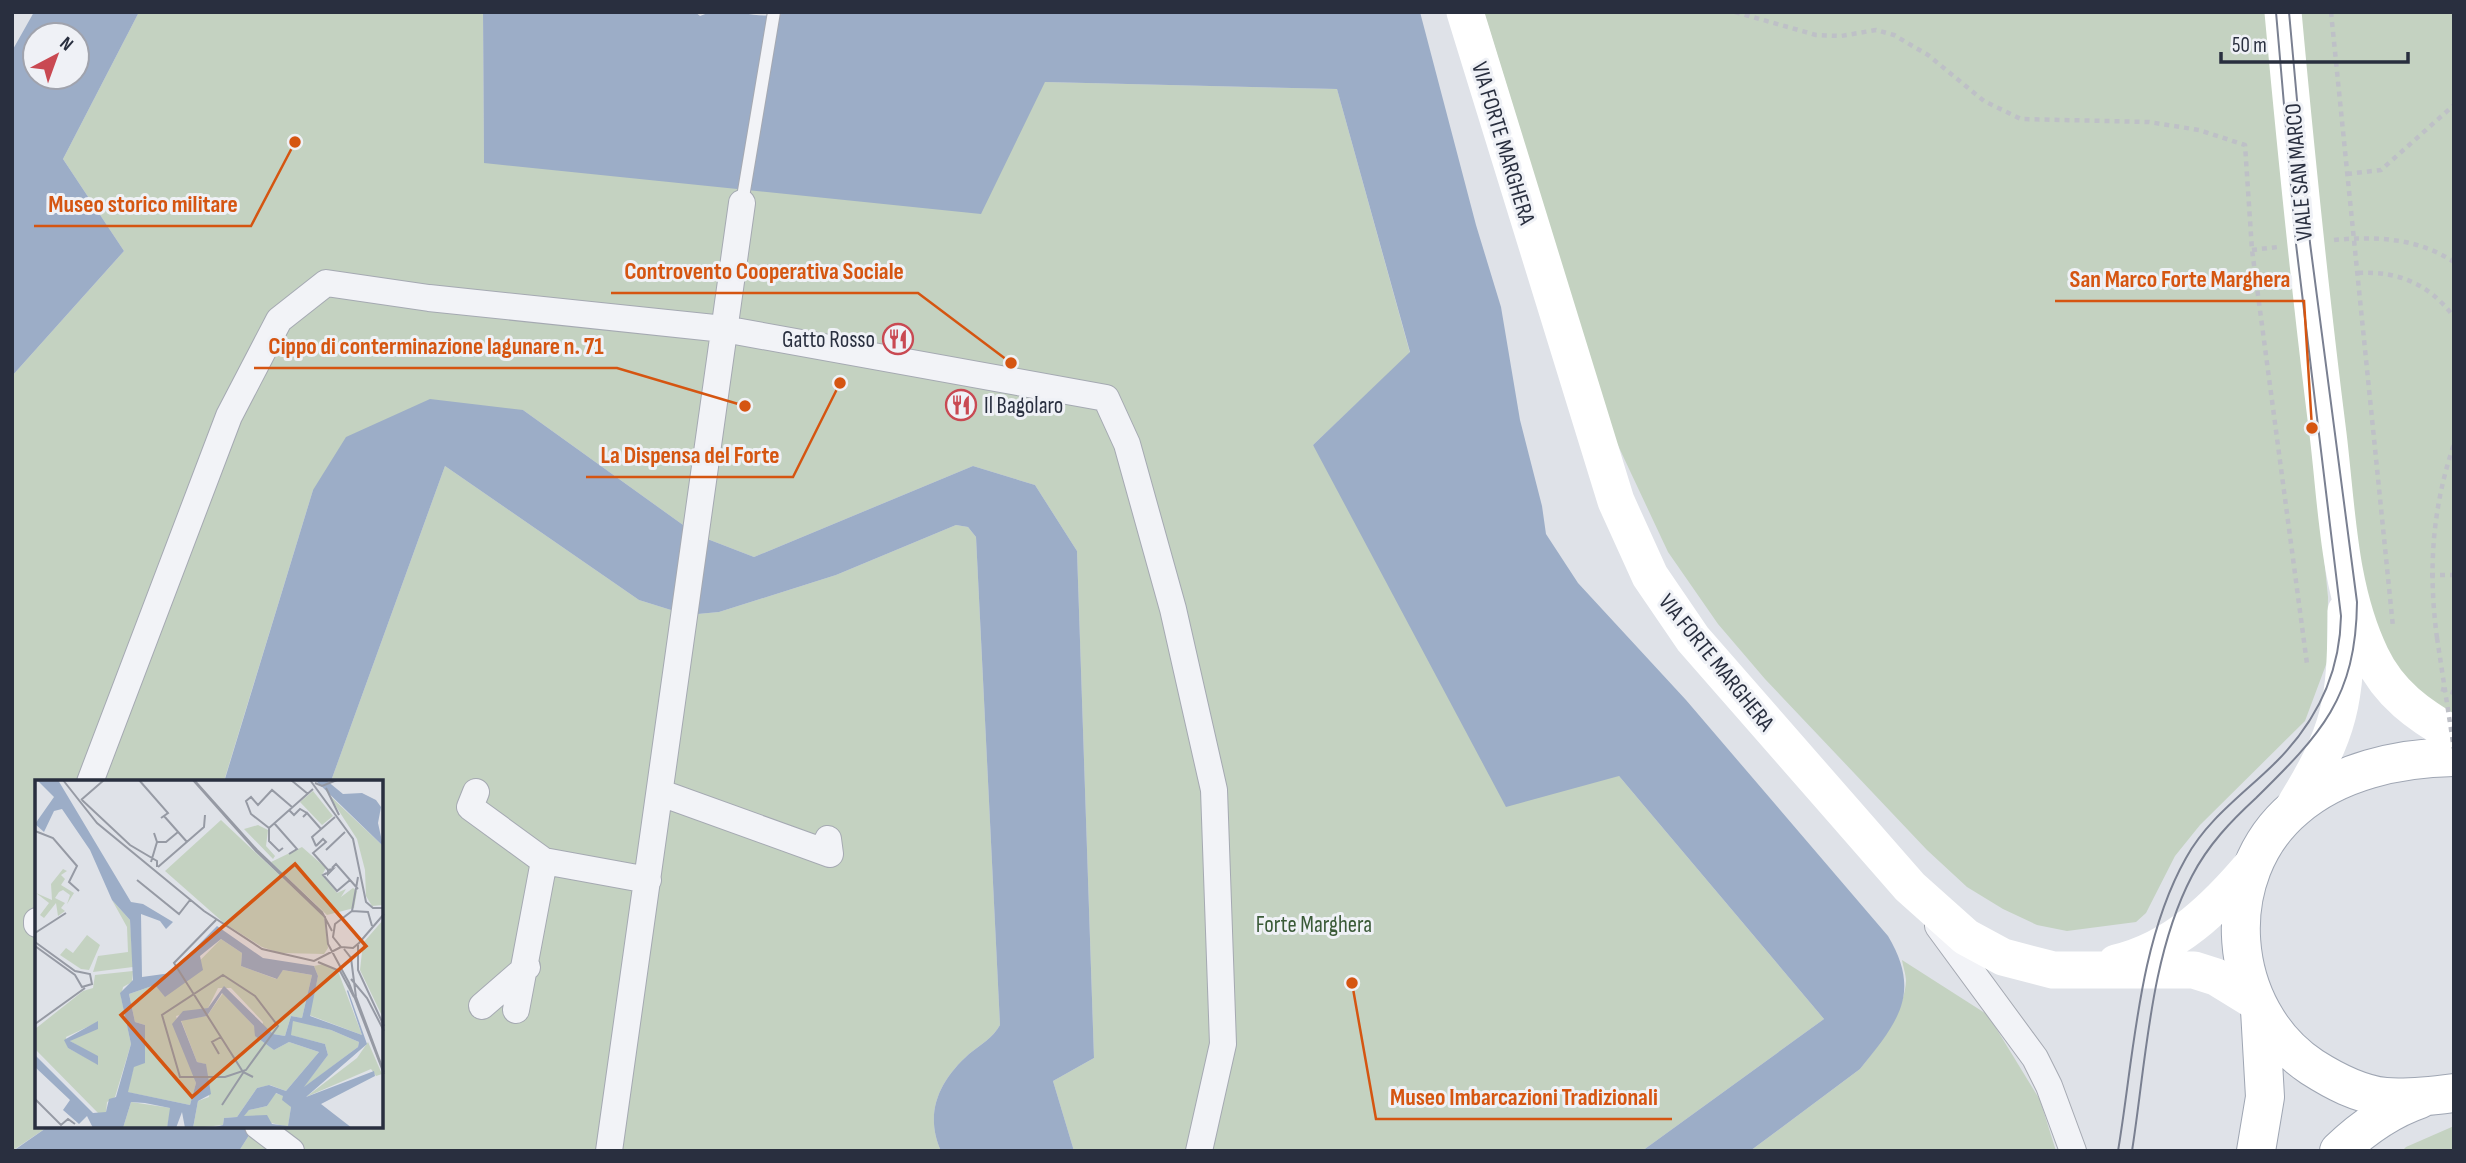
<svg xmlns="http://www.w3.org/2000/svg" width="2466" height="1163" viewBox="0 0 2466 1163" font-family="'Sofia Sans Condensed',sans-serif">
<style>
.green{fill:#c4d2c1}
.water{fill:#9cadc7;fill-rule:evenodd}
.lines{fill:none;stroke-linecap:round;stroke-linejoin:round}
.lane-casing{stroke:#a5a9b2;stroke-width:14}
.street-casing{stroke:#a5a9b2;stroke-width:28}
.primary-casing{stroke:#9fa6b3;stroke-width:40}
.path{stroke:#bec0c7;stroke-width:4.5;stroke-dasharray:5 5;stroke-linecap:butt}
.lane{stroke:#f2f3f7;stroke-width:12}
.street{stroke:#f2f3f7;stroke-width:26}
.secondary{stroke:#fff;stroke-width:37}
.primary{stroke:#fff;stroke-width:38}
.tram{stroke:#7a8091;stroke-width:2}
.path-bridge{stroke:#bec0c7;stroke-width:4.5;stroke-dasharray:5 5;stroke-linecap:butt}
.labels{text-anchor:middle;stroke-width:6;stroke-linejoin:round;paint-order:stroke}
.street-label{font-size:23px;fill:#292f3f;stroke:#eff1f6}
.poi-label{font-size:23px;fill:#292f3f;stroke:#eff1f6;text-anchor:end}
.park-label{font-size:23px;fill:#3a5a37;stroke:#eff1f6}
.inset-road{fill:none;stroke:#969aa4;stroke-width:2}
.view{fill:#d55511;fill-opacity:0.15;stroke:#d55511;stroke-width:3.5}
.inset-edge{fill:none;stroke:#292f3f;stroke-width:3.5}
.leader{fill:none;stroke:#d55511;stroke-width:2.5}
.callout-dot{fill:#d55511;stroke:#eff1f6;stroke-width:2.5}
.callout-label{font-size:24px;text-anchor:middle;font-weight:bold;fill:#d55511;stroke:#eff1f6;stroke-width:6;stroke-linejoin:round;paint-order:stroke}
</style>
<rect width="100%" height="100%" fill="#dfe2e8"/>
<path class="green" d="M139,12H483L484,163L1045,82L1337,89L1410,353L1313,445L1619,776L1824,1019L1642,1151H1074L1053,1081L1094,1058L1077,551L1035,485L973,466L754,557L697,535L523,410L313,490L224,781L37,782V1126H49L12,1151V376L124,251L63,159Z
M1484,12H2270L2328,597L2327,662L2305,721L2200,825L2175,856L2146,913L2136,922L2067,931L2037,925L2003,909L1967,887L1927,850L1765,679L1718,624L1668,552L1615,439Z
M2295,12H2454V716L2423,703L2365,623Z
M445,466L639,600L687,615L719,612L836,575L956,525L968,527L976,537L1000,1025C993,1038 980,1045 969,1054C939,1081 924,1113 941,1151H239L253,1129L251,1126H382V782L331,781Z
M1902,960L1988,1015L2040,1100L2056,1151H1750L1860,1069C1877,1048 1905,1010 1906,981C1906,975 1903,966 1902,960Z
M2454,1126V1151H2402L2406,1147Z"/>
<path class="water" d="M34,12H139L63,159L124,251L12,376V51ZM35,35H77V77H35Z
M483,12H695L700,16C727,4 761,23 788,12H1420L1476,225L1501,307L1520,420L1542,506L1546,534L1578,583L1686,700L1888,936C1922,993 1898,1022 1860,1069L1750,1151H1642L1824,1019L1619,776L1506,807L1313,445L1410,352L1337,89L1045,82L981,214L484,163Z
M430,399L523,410L697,535L754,557L973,466L1035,485L1077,551L1094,1058L1053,1081L1074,1151H941C924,1113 939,1081 969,1054C980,1045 993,1038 1000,1025L976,537L968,527L956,525L836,575L719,612L687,615L639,600L445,466L331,781L224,782L313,490L346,437Z
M49,1126H251L253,1129L239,1151H13Z"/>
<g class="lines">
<g class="lane-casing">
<path id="lane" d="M742,203L774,12"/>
</g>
<g class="street-casing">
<path id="street" d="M90,782L229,416L279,320L326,283L429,298L724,329L1106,398L1127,444L1173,609L1214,790L1223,1044L1199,1151
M476,792L470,807L544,861
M661,793L830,854L828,839
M37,921V924
M1938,926L2035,1058L2049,1086L2073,1151
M482,1006L527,967
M516,1010L544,861L648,880
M258,1126L291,1151
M609,1151L742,203"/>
</g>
<g class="primary-casing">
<path id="primary" d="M2454,757C2398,758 2338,771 2295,808C2215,875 2226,1010 2312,1067C2334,1081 2358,1094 2385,1097C2407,1099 2431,1096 2454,1093
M2256,1151L2265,1097L2260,1010
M2339,1151C2363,1128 2388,1110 2420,1099"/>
</g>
<path class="path" d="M1735,12L1816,35L1841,36L1876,30L1894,35L1928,55L1984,101L2021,119L2149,122L2199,130L2245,145L2252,250L2307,664
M2331,12L2393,627
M2347,174L2381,170L2454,105
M2334,240C2376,236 2418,238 2454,262
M2252,250L2278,247
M2358,273C2399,271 2429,284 2454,317
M2430,575H2454
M2437,638C2428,570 2432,509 2454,444
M2441,689L2454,693"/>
<use href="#lane" class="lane"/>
<use href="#street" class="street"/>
<path class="secondary" d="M1465,12L1616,501L1650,576L1693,639L1910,887L1966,937L2003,957L2053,970H2194L2216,977L2255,1001
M2283,12C2296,153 2310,293 2328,434C2337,507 2338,588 2371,656C2389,694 2419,715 2454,735
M2292,810C2341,731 2346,703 2346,611
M2116,963C2175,949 2217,907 2254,863"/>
<use href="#primary" class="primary"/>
<path class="tram" d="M2118,1151C2134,1056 2138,943 2186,858C2208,818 2245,793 2276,762C2317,721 2340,674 2341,616L2296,244L2276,12
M2132,1151C2146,1062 2150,956 2192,876C2208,845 2231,821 2256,798C2321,734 2356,698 2357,602L2310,243L2289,12"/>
<path class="path-bridge" d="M2437,638L2454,749"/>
</g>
<defs>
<g id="restaurant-ring" transform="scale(1.575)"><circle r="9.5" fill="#eff1f6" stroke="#c94952" stroke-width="1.5"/><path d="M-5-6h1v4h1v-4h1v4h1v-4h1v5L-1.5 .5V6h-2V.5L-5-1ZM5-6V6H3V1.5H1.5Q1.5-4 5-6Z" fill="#c94952"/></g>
</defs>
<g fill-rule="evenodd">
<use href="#restaurant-ring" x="898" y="339"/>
<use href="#restaurant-ring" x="961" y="405"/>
</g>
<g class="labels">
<g class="street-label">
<text transform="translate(1504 143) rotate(73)" y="8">VIA FORTE MARGHERA</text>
<text transform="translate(2298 172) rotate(-95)" y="8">VIALE SAN MARCO</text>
<text transform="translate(1717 662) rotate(51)" y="8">VIA FORTE MARGHERA</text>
</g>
<g class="poi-label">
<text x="875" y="347">Gatto Rosso</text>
<text x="984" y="413" text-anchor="start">Il Bagolaro</text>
</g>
<g class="park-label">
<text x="1314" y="932">Forte Marghera</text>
</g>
</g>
<g transform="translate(35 780)">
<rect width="348" height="348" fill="#dfe2e8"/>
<path d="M278,11L298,36L287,45L265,22ZM293,14L348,66V125L337,126L331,116L330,90L322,59ZM186,40L289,137L293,168L289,174L245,173L227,167L189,143L130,91ZM223,45L233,50L231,66L240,76L238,79L209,49ZM267,67L291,88L287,95L302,113L311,109L306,117L318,108L322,111L319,128L292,135L236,82ZM28,89L32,91L26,95L30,99L26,105L39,113L32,124L35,115L28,110L24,112L20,118L30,123L26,128L30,131L23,136L21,123L9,138L5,135L14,123L1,113L17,120L16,104ZM77,120L95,140L98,187L58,192L63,176L93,172L92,147ZM348,140V238L325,190L328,163ZM52,155L65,165L54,190L46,189L25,175L31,168L38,173ZM186,159L207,173L206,186L241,199L248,190L277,195L267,238L256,236L250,256L238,254L227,246L228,242L196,208H183L173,228L141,236L161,303L155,325L92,312L110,245L100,242L94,214L120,205L130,216ZM288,184L303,191L327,255L274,235L283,196L279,186ZM98,191L97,202L88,207L86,217L96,264L80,317L72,322L71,333L64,334L0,269V249L48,211L58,208L60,195ZM63,242L35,261L60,276L63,284L33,268L31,257ZM188,213L219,246L223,258L239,270L254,262L284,272L251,311L235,305L222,308L202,337L189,338L188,345L158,348L163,321L174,317L173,302L170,284L162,282L146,240L172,236ZM258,240L296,250L324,262L323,267L267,309L293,275L290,264L255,255ZM333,262L347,294L341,296L336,289L271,317L322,278ZM240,313L249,316L256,327L253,347L208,336L214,330L232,326ZM96,322L136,328L132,348H88Z" fill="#c4d2c1" fill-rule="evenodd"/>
<path d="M2,0H23L96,122L108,124L138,142L131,149L125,141L106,134L107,197L136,193L182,146L228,178L279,186L283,196L275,236L327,255L312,211L313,210L332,264L271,317L339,291L340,296L286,324L317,348H177L188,345L189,338L202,337L222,308L234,305L251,311L284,272L254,262L239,270L220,256L219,246L187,213L172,236L146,241L162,282L171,284L176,314L163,321L158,348H150L147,332L141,348H132L135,328L110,323L96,322L88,348H58L52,336L44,344L28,330L35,320L0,287V275L58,333L71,332L74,319L81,317L96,264L85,213L98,200L95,140L77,120L55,70L27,29L19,31L9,52L0,44L19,17ZM186,159L207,173L206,186L242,199L248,190L277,195L267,238L256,236L250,256L238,254L189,206L173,228L148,231L137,244L161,303L155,325L93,312L99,287L110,283V245L100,242L94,214L120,205L130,217L168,190L165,176ZM258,241L296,250L324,262L323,267L269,307L293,275L290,264L256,255ZM241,313L248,316L247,320L256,327L253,346L237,344L232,335L209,336L214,330L232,326ZM280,0H291L308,14L327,13L341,20L346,27L343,43L348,66ZM63,241V249L35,261L63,276V285L33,268L29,260Z" fill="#9cadc7" fill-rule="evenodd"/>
<path class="inset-road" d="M28,0L62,43L169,131L227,169L279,181L306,167M104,0L133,33L126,38M158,0L221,71L290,137L293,164L314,203L349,294M159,0L222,70L287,132L297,151M256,0L273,14M275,0L318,59L331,122L338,128H349M280,3L287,6L302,0M291,8L304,35M46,20L69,0M47,20L95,65L122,81V87M254,30L259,35L265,29L272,33M129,36L152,62M268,37L272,33L286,49M239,43L262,69L254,74M234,48L216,34L211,21L216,17L223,25L237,10L257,27M234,48L278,9M234,48V61L244,71L248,68M0,51L18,58L42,86L34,102L44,111M122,62H131L143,52M281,66L288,59L291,62L278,73L293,90L298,89L293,94V90M281,66L277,57L300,37M291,70L310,52M116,82L122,62L119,53M123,87L169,47L170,35M297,88L301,84L323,109M292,93L288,95L302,111L315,100M102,100L144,134L155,120M317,131L323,97M181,140L139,183L208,292L218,297M337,146L333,132L317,131L300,144L298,157L306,167L318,168L324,163L349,134M0,153L31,133M0,162L40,191L55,194L57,204L47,207L40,195L0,166M323,165V190L349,246M309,169L316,178L321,217L349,292M283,182L305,191L319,217M188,195L220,216L243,246L211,290L190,297H145L127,235ZM316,199L332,218L349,251M0,244L50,208M184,274L177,262L186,257M0,319L26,345L33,339L40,344M187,325L208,293"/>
<path class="view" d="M260,84L331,166L157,317L86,235Z"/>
<rect width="348" height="348" class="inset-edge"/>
</g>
<path class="leader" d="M295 142L251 226H34M1011 363L918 293H611M2312 428L2304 301H2055M745 406L617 368H254M840 383L793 477H586M1352 983L1376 1119H1672"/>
<g class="callout-dot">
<circle cx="295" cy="142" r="7"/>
<circle cx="1011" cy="363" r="7"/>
<circle cx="2312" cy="428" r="7"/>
<circle cx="745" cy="406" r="7"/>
<circle cx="840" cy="383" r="7"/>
<circle cx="1352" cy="983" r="7"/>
</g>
<g class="callout-label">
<text x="143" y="212">Museo storico militare</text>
<text x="764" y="279">Controvento Cooperativa Sociale</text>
<text x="2180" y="287">San Marco Forte Marghera</text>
<text x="436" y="354">Cippo di conterminazione lagunare n. 71</text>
<text x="690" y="463">La Dispensa del Forte</text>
<text x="1524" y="1105">Museo Imbarcazioni Tradizionali</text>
</g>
<rect width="2466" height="1163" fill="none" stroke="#292f3f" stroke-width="28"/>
<g transform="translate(56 56) rotate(41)"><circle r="33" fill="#eff1f6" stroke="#a0a3ad" stroke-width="2"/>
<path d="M0-5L12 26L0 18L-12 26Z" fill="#c94952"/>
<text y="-10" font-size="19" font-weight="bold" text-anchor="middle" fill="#292f3f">N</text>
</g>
<path d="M2221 52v10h187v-10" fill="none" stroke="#292f3f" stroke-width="3.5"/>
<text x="2232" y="52" font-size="21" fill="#292f3f" stroke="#eff1f6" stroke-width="5" paint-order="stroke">50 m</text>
</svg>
